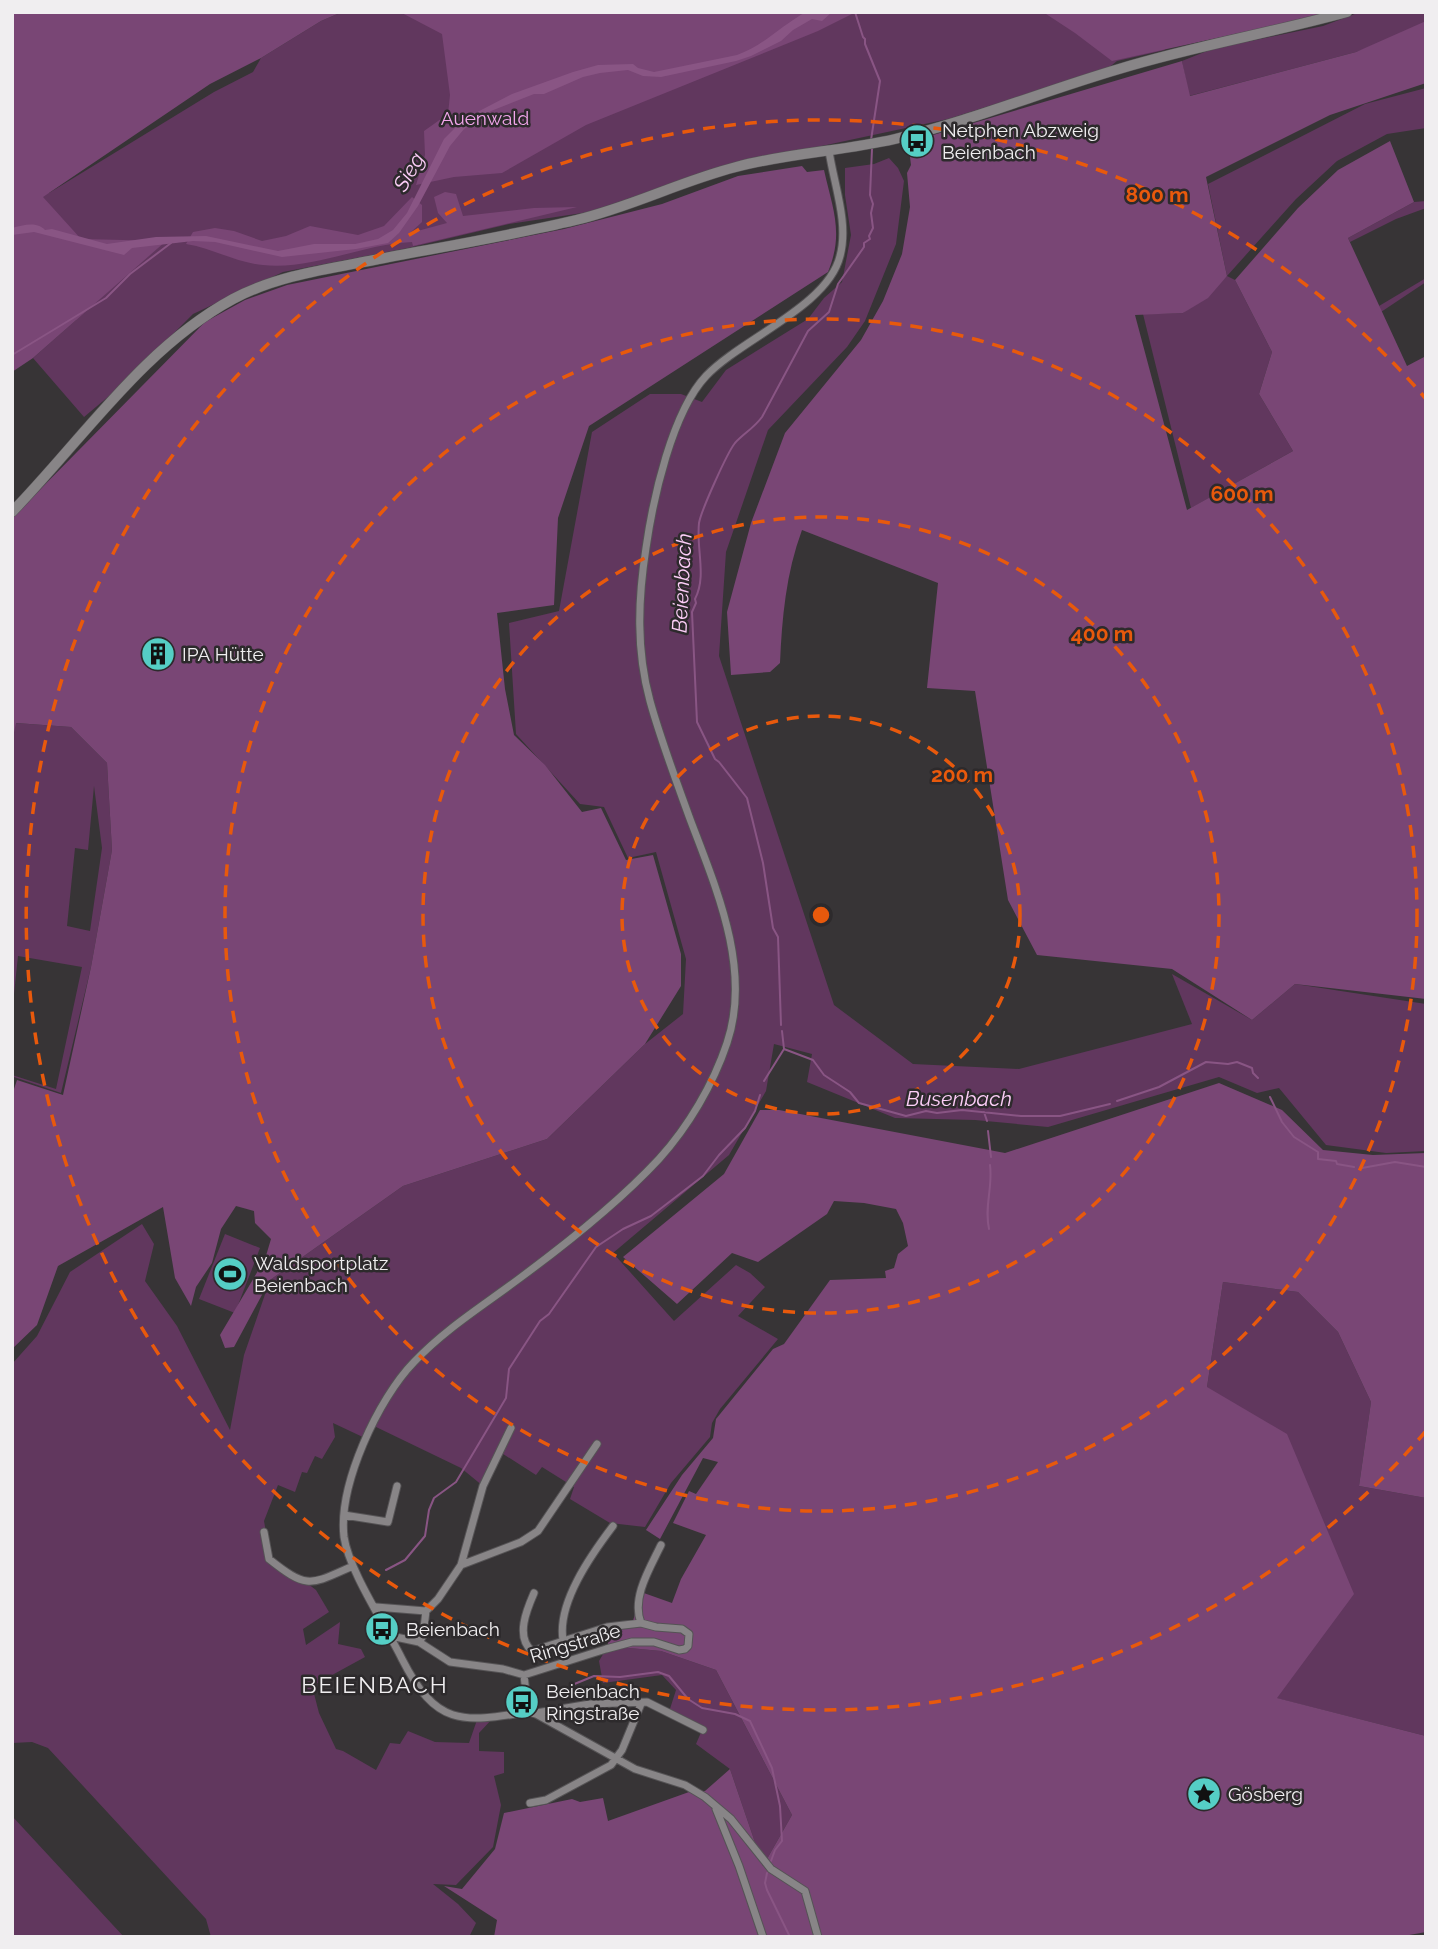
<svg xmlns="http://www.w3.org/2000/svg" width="1438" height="1949" viewBox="0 0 1438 1949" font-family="Raleway,sans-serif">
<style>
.green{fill:#61375e;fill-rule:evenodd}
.forest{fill:#794675}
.water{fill:#895584}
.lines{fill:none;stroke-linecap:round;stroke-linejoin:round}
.stream{stroke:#895584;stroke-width:2}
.minor-casing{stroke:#555355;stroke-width:9}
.secondary-casing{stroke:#555355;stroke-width:11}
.minor{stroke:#888587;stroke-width:7}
.secondary{stroke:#888587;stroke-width:10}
.ring{fill:none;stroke:#e8590c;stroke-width:3.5;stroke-dasharray:12 9}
.labels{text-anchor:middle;stroke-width:5;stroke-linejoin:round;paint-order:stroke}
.park-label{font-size:19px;fill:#f3a6ec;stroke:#2d2a2c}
.poi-label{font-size:19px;fill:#f0eef0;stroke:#2d2a2c;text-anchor:start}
.street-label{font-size:19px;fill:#f0eef0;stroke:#2d2a2c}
.water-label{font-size:21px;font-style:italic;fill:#fdcef8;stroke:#2d2a2c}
.quarter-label{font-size:23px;letter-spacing:2px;fill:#f0eef0;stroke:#2d2a2c}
.centre{fill:#e8590c;stroke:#2d2a2c;stroke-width:3.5}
.ring-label{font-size:21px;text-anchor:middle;font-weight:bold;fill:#e8590c;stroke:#2d2a2c;stroke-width:5;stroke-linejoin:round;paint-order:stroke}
</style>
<rect width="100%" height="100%" fill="#373436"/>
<path class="green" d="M342,12H1295L1244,32H1221L1161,45L1165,50L1117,61L1107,69L948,119L742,163L698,175L589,212L509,224L408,248L283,272L193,314L121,386L84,417L33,358L76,320L12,189L49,193L214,92L253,72L261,58L321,21Z
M1360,12H1426V28L1356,52L1189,96L1182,61L1212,49L1323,26Z
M1426,88V128L1387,134L1337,161L1296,199L1227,276L1235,280L1272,352L1259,394L1293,451L1191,508L1143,314L1183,313L1227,276L1208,184L1365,104Z
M889,158L898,168L904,181L896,244L865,321L847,347L768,430L726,552L719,656L834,1005L913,1064L1019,1069L1192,1024L1172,974L1252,1020L1295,984L1426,1004V1151L1386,1153L1326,1145L1279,1088L1257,1093L1219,1077L1048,1127L975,1120L895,1118L807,1082L812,1054L774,1044L766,1091L729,1155L613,1253L674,1321L736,1265L750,1273L765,1287L738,1316L778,1339L720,1409L712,1423L710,1437L671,1483L645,1527L610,1523L570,1499L574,1487L542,1467L536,1475L500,1452L483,1486L461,1468L374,1426L367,1439L333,1423L335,1437L322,1459L315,1456L307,1473L302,1472L295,1492L278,1485L264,1521L270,1555L316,1590L329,1612L303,1629L306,1645L340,1622L338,1644L361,1649L365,1657L312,1686L319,1713L336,1749L343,1751L376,1770L390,1743L400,1744L408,1731L435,1742L469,1743L477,1720L493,1718L479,1733V1751L504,1752V1773L494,1776L501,1805L493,1847L456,1885L433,1884L458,1904L476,1923L469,1937H211L206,1919L48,1748L32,1742L12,1743V1364L37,1336L70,1272L142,1224L154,1244L145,1281L177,1326L230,1430L244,1355L270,1280L403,1186L547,1139L645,1044L683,1014L686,959L656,852L628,858L604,807L580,804L516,734L509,623L559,611L592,432L650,394H681L702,402L726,370L808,319L824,298L842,282L851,235L845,195V168L874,164Z
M1426,201V208L1396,219L1350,242L1348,238L1414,202Z
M1426,278V282L1381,312L1379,306Z
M15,723L71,727L107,763L112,850L91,967L61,1093L14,1077L12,1080V1075L56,1089L82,967L18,956L12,1013V742ZM94,786L102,848L90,931L67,926L75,848L88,850Z
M225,1234L260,1248L235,1313L199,1299Z
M1223,1282L1298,1292L1338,1332L1371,1402L1359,1486L1426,1498V1736L1276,1698L1207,1387Z
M608,1646L661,1651L716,1670L792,1815L763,1866L730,1769L696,1744L702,1730L669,1712L676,1690L662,1675L603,1683L599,1661Z
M12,1816L124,1937H12Z"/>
<path class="forest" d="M12,12H342L321,21L261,58L210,84L43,197L81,239L166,241L33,358L12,372Z
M400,12H856L818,31L586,125L502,173L454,177L416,185L425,155L424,131L448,114L450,95L442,34Z
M1043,12H1336L1112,61L1075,33Z
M1426,21V83L1330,115L1206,177L1227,276L1208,298L1183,313L1135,315L1187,510L1293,451L1259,394L1272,352L1235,280L1298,208L1338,170L1390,141L1414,202L1348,238L1407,366L1426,356V999L1295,984L1252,1020L1172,969L1037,955L1008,900L975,691L927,688L938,583L802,530C786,573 782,618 780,663L770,672L731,675L727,612L751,523L785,433L861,340L883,301L902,254L910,207L907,173L911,165L909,149L913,141L1182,61L1190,96L1356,52Z
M802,166L807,172L824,170C833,210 844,233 828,272L589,426L558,518L554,605L497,613L505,689L514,735L545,765L582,812L601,808L626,860L653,855L681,954V986L645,1044L547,1139L403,1186L270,1280L234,1347L225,1348L220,1335L265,1259L271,1239L255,1223L254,1211L236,1206L221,1229L212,1263L196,1287L191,1306L175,1278L163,1207L58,1266L37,1325L12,1349V1095L17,1080L63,1095L91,967L112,850L107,763L71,727L16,723L12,742V518L205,322L245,300L287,285L564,229L662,204L738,176Z
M445,192L456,194L463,216L534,208L577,207L413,246L412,242C362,244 314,270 263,265C237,263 212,248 186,244L193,232L215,228L234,231L262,241L286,236L310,226L358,235L384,226L412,197L422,205V222L410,233L447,223L438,213L434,197Z
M1219,1083L1282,1110L1323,1150L1373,1155L1426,1153V1498L1359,1486L1371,1402L1338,1332L1298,1292L1223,1282L1207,1387L1287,1434L1354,1594L1277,1698L1426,1736V1932L1398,1937H494L497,1920L444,1886L462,1889L495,1849L504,1813L572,1799L580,1802L603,1798L608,1821L689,1792L705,1791L730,1769L763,1866L792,1815L716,1670L661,1651L608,1646L607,1626L633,1621L641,1592L672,1603L681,1579L706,1535L673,1523L689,1491L696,1494L718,1462L703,1458L660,1539L646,1530L682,1475L713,1438L716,1419L773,1349L784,1344L830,1280L886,1278L885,1271L894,1268L898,1254L908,1246L903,1223L896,1209L864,1203L834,1201L827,1214L758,1262L732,1253L677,1304L623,1257L724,1174L760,1110H779L1005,1153Z"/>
<path class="water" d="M806,12H832L822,21L812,19L793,30L781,41L751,56L736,61L661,77L643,76L628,70L600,73L583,77L544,94H534L491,111L464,129L450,146L418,206L399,233L388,243L356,249L282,257L215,242L193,241L132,248L124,255L34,232L12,235V228C23,225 37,221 45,230L52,229L107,244L156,237L206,236L278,251L314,244H355L378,239L393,230L407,213L444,139L464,119L512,94L573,72L598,65L633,64L638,68L654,72L737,55C763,46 782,25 806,12Z"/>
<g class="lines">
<path class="stream" d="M855,12L863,37L865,39V44L880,81L871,140
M12,355L106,298L130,274L171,243
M781,1025L778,937L773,928L763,863L747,798L719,762L715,759L697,722L692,612L696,603L695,599C707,576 696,549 699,523C701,511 727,453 735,443C743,434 754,428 762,417L808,331L829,312L838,284L864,247V243L870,239L869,236L873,228L871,213L873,204L870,195L872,149
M784,1049L813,1060L824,1075L850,1092L859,1103L906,1116L926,1111L937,1113L962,1110L1021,1116H1060L1110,1104
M764,1081L784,1049L782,1031
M1270,1097L1282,1122L1294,1137L1318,1152V1159L1336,1161L1337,1164L1354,1167
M1117,1101L1159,1087L1206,1062L1228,1064L1237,1062L1252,1068L1253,1073L1258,1078
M984,1112L987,1121
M988,1131L991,1157
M1362,1168L1395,1162L1426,1167
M989,1229C984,1206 993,1188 990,1165
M386,1570L405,1560L425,1536L429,1510L434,1498L456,1482L506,1398L509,1369L540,1321L549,1314L596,1247L623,1229L651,1216L703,1176L719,1155L745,1128L755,1111L760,1095
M572,1685L594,1676L620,1677L658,1672L669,1676L688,1699L702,1708L735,1714L750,1721L772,1768L780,1806L782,1841L775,1850L771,1861
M767,1873L765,1883L767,1890L790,1937"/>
<g class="minor-casing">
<path id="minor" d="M344,1515L388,1522L397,1486
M264,1532L269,1559C308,1590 310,1585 353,1566
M461,1565L483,1486L511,1428
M376,1607L426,1611L438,1599L461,1565L521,1542L538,1531L597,1444
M641,1623C631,1598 650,1568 661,1545
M391,1636L419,1642L450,1662L503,1669L524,1675L606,1649L632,1642H654L679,1650L685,1649L688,1646L689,1634L682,1629L656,1627L641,1623L607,1627L532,1651C515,1637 527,1609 534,1593
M563,1640C557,1603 591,1555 613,1526
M419,1642L423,1636L426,1611
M524,1675L528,1712
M536,1713L590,1704L647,1702L703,1730
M530,1803L546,1800L611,1765L622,1750L641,1704
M716,1809L739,1866L763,1937
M818,1937L805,1891L771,1869L731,1819L705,1797L685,1785L635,1769L536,1714L528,1712C461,1723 436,1726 402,1659C386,1626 349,1571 344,1537C338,1485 378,1399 414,1362C445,1329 484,1305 520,1278C566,1244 620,1201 659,1159C688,1127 713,1085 727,1043C752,969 716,888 690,819C676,780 661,741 650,701C636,650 638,599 646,548C653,499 672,412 706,376C741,339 828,306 840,256C849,223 834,185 829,151"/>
</g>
<g class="secondary-casing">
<path id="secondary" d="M12,512C83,439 143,348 233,299C276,276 327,269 374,260C442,247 509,236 576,220C631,207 681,181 736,167C788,153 843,151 895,139C971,121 1044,91 1119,69C1194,46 1271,33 1347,12"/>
</g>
<use href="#minor" class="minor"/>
<use href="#secondary" class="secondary"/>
</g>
<g class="ring">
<circle cx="821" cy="915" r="199"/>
<circle cx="821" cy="915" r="398"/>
<circle cx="821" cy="915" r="596"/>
<path d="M1426 1431A795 795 0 1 1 1426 399"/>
</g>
<defs>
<g id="bus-disc" transform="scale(1.75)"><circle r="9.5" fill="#55cec5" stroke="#2d2a2c"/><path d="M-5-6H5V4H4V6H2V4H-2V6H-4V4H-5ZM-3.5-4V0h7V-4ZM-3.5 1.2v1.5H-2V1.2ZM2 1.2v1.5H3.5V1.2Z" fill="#111"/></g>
<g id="building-disc" transform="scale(1.75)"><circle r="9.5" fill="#55cec5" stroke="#2d2a2c"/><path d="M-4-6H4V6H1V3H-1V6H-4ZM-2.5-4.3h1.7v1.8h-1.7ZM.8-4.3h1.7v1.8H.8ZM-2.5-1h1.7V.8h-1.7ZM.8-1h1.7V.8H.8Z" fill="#111"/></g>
<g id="stadium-disc" transform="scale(1.75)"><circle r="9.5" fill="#55cec5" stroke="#2d2a2c"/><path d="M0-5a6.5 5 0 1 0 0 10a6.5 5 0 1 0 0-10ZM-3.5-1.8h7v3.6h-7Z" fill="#111"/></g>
<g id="sight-disc" transform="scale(1.75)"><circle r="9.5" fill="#55cec5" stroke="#2d2a2c"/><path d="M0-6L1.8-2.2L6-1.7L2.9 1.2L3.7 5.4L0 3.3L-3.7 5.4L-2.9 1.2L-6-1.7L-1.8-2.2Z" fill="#111"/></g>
</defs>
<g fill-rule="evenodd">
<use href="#bus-disc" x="917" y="141"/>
<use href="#building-disc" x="158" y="654"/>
<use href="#stadium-disc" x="230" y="1274"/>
<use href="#bus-disc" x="382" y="1629"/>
<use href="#bus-disc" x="522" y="1702"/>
<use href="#sight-disc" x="1204" y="1794"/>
</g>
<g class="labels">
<g class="park-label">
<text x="485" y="125">Auenwald</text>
</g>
<g class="poi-label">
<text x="942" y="137">Netphen Abzweig<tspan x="942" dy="22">Beienbach</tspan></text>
<text x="182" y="661">IPA Hütte</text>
<text x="254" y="1270">Waldsportplatz<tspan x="254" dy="22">Beienbach</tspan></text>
<text x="406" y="1636">Beienbach</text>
<text x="546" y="1698">Beienbach<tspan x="546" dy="22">Ringstraße</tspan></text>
<text x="1228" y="1801">Gösberg</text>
</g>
<g class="street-label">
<text transform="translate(575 1643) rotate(-17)" y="7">Ringstraße</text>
</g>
<g class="water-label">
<text transform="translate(409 172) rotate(-60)" y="7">Sieg</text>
<text transform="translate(682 583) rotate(-87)" y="7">Beienbach</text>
<text x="959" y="1106">Busenbach</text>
</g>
<g class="quarter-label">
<text x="375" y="1693">BEIENBACH</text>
</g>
</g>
<circle cx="821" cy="915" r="10" class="centre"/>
<g class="ring-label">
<text x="1157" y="202">800 m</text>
<text x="1242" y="501">600 m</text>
<text x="1102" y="641">400 m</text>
<text x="962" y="782">200 m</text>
</g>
<rect width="1438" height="1949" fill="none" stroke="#f0eef0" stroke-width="28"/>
</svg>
